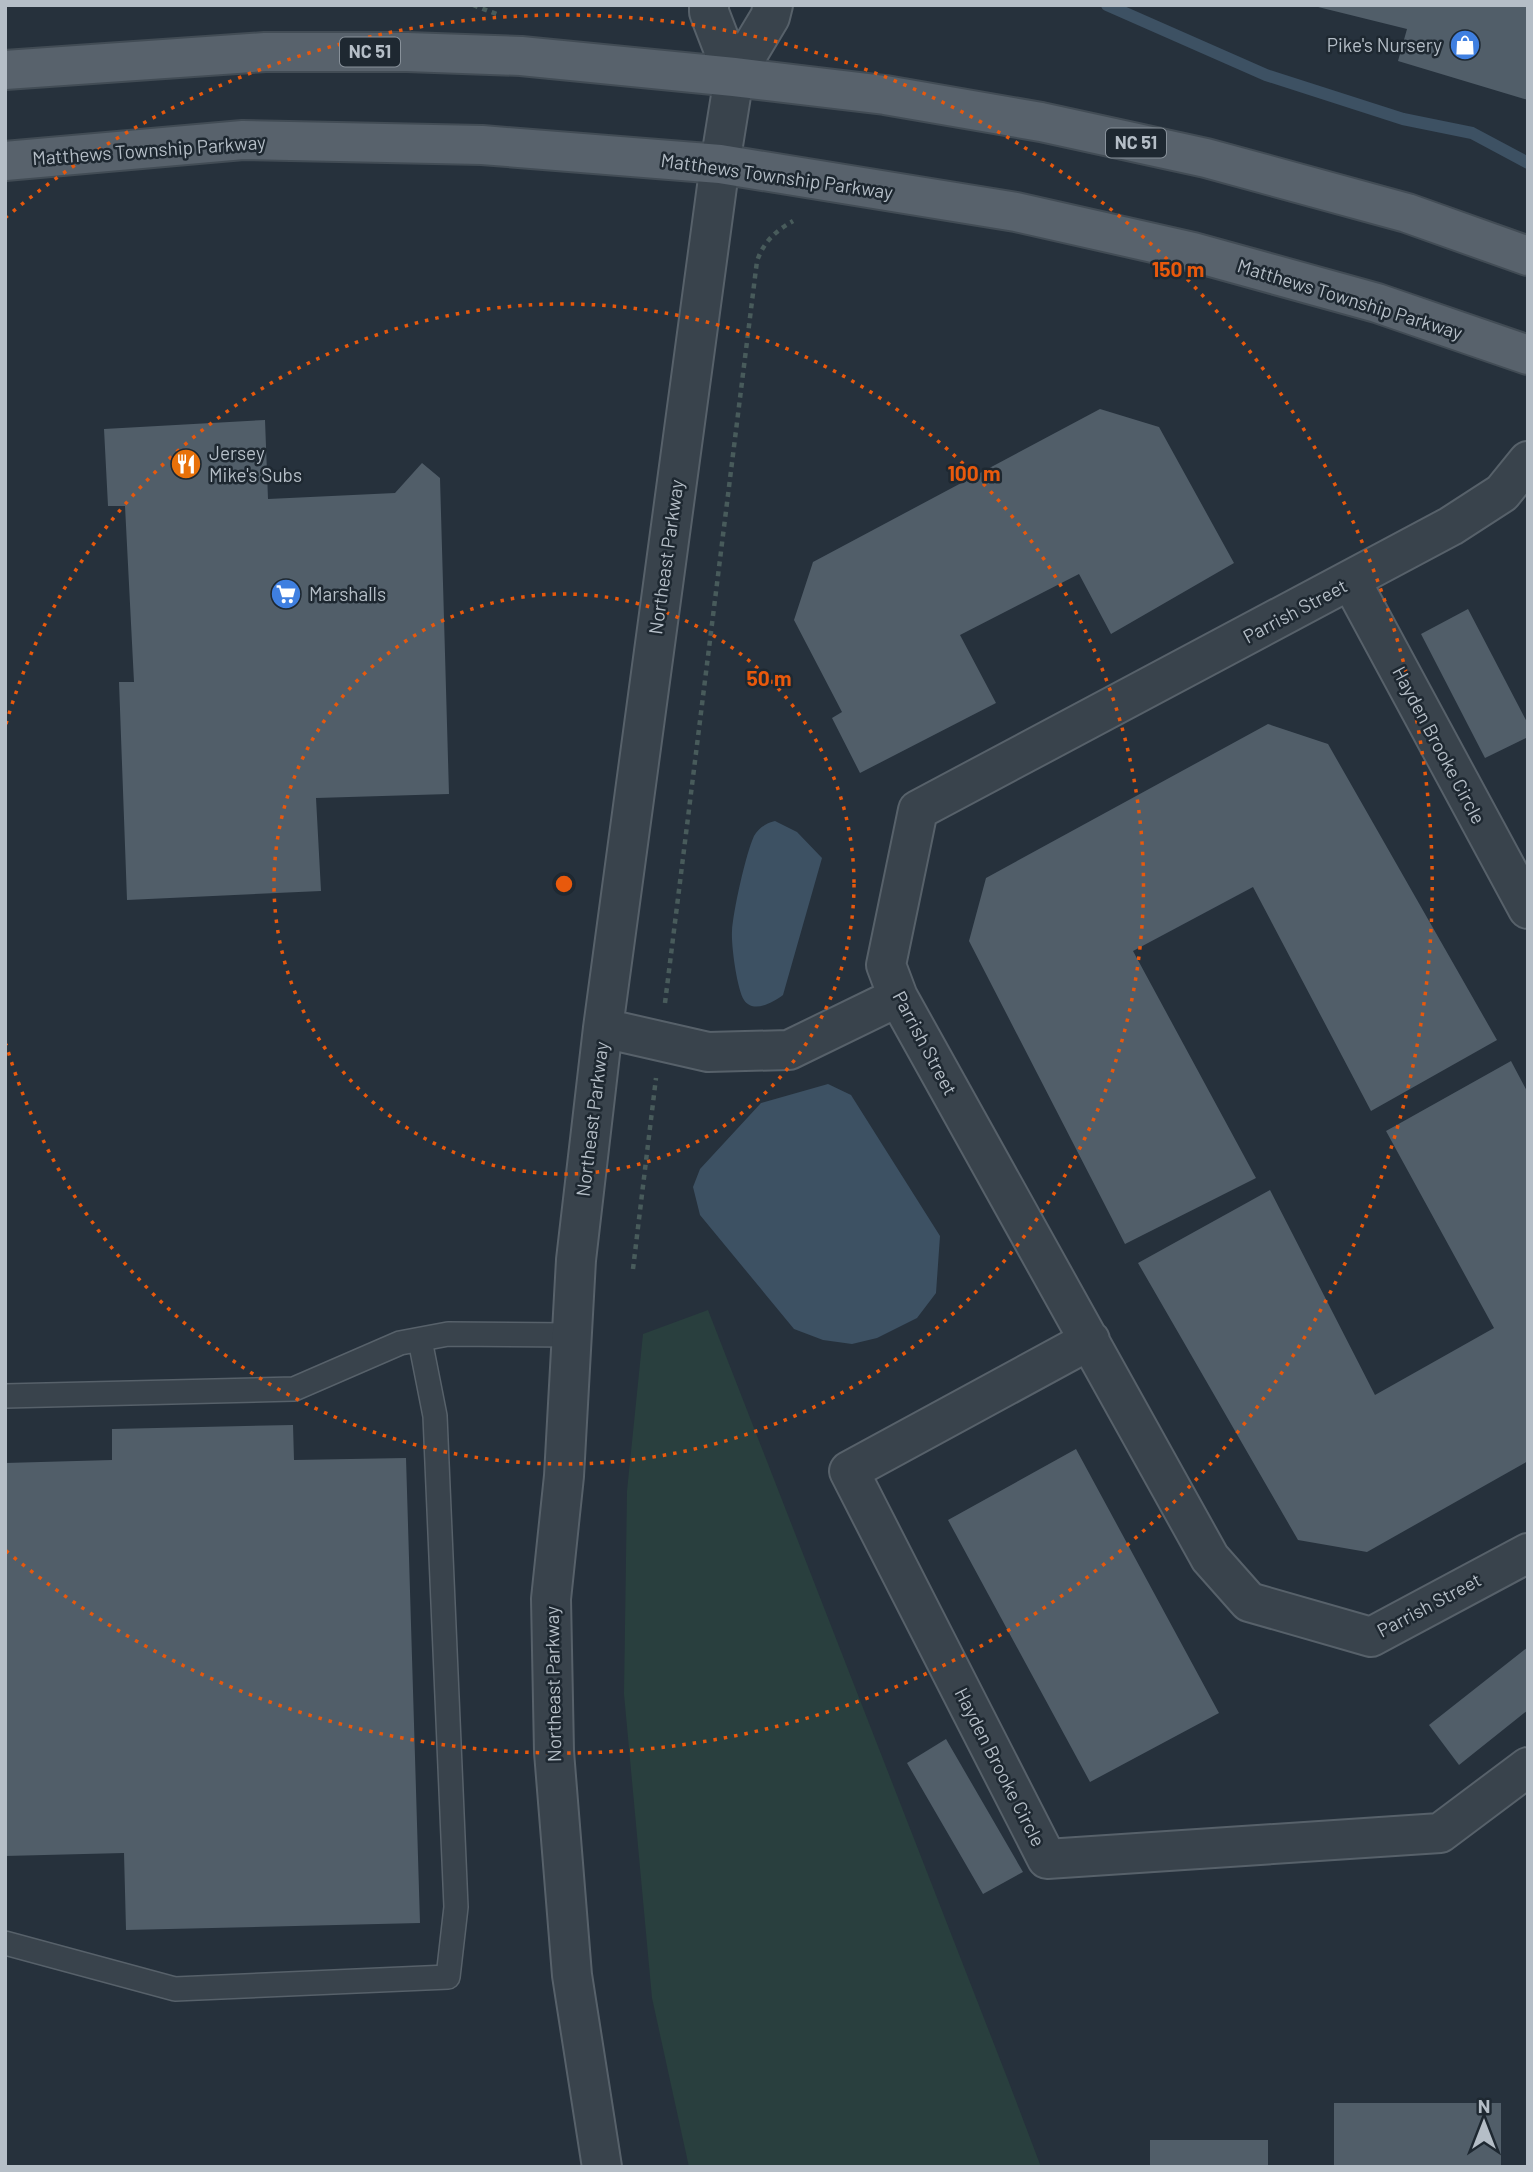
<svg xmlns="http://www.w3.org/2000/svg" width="1533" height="2172" viewBox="0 0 1533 2172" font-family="Barlow,sans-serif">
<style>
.green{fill:#293f3e}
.water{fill:#3d5163}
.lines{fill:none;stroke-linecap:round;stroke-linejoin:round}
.stream{stroke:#3d5163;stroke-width:12}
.building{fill:#515e69}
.service-casing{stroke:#57616a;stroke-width:26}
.minor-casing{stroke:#57616a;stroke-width:42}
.tertiary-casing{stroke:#57616a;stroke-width:42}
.primary-casing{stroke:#424c55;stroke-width:42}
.path{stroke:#485b5b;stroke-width:4.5;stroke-dasharray:5 5;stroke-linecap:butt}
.service{stroke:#39434c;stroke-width:23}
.minor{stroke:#39434c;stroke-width:38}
.tertiary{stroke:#39434c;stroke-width:38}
.primary{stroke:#58626c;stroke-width:38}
.ring{fill:none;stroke:#e8590c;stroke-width:3.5;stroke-dasharray:3.5 7}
.labels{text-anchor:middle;stroke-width:5;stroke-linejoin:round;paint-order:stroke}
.shield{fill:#1e2831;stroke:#88919a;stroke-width:2}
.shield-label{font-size:18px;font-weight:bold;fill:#b5bec7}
.poi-label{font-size:19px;fill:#b5bec7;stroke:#1e2831;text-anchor:start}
.street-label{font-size:19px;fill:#b5bec7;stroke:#1e2831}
.centre{fill:#e8590c;stroke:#1e2831;stroke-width:3.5}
.ring-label{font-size:21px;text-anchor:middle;font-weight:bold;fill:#e8590c;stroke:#1e2831;stroke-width:5;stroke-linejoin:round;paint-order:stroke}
</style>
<rect width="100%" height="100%" fill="#26313c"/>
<path class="green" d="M708,1310L1008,2080L1041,2167H689L652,1998L624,1694L627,1491L643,1334Z"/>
<path class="water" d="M775,821L797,832L822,858L783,995C774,1002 753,1014 744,1000C737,989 731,945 732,931C733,912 746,853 754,836C759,828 766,823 775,821Z
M828,1084L851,1095L940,1236L936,1293L917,1318L877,1338L852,1344L823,1340L794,1329L700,1215L693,1187L700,1169L761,1103Z"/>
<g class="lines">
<path class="stream" d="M1107,5L1266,75L1403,119L1472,133L1528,163"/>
</g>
<path class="building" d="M1310,5H1528V100L1398,61L1407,29Z
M1100,409L1159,427L1234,563L1111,634L1079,574L960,635L996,703L860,773L832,718L842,712L794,620L813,562Z
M265,420L268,499L395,493L422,463L440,478L449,794L316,798L321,891L127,900L119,682H134L125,506H108L104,429Z
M1468,609L1528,724V737L1485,758L1421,634Z
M1268,724L1328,744L1497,1040L1371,1111L1253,887L1133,951L1256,1178L1125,1244L969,941L986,878Z
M1511,1061L1528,1093V1461L1367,1552L1298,1540L1138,1263L1270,1190L1375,1395L1494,1328L1386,1131Z
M293,1425L294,1460L406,1458L420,1923L126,1930L124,1853L5,1856V1463L112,1460V1429Z
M1076,1449L1219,1713L1090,1782L948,1520Z
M1528,1647V1710L1459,1765L1429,1725Z
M946,1739L1023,1872L983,1894L907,1763Z
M1334,2103H1501V2167H1334Z
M1150,2140H1268V2167H1150Z"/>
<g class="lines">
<g class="service-casing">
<path id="service" d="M5,1396L294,1389L400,1343L448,1334L571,1335
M5,1943L175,1989L448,1977L456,1907L435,1416L420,1340"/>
</g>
<g class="minor-casing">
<path id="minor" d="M1528,461L1502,493L1451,526L918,810L886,965L898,997L1210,1558L1249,1602L1371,1637L1528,1553
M1351,581L1528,909
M603,1028L708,1052L789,1050L898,997
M1090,1340L849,1471L1047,1859L1440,1833L1528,1767
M602,2167L572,1975L554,1752L551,1599L564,1476L576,1260L603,1028L720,164L734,77"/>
</g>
<g class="tertiary-casing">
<path id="tertiary" d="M709,5V12L734,77
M734,77L770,17L773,5"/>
</g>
<g class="primary-casing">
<path id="primary" d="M5,70L265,52H407L521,56L734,77L885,95L1041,122L1206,158L1407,213L1528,256
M5,161L243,140L482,145L720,164L1016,212L1193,252L1377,303L1528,355"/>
</g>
<path class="path" d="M473,5L499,15
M665,1003L757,261C764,241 776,231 793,221
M633,1269L656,1078"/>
<use href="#service" class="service"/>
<use href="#minor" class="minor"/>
<use href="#tertiary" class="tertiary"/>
<use href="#primary" class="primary"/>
</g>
<g class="ring">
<circle cx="564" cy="884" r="290"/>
<path d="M6 724A580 580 0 1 1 6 1044"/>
<path d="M5 218A869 869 0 1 1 5 1550"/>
</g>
<defs>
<g id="shop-disc" transform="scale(1.575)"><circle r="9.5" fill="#3f7fe0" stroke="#1e2831"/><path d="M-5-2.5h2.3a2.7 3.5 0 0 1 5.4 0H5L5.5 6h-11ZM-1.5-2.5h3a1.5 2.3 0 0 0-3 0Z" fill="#fff"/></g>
<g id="restaurant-disc" transform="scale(1.575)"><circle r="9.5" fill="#e8710a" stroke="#1e2831"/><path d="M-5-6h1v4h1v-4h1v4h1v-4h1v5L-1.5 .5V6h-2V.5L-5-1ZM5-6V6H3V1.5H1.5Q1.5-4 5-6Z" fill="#fff"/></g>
<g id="supermarket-disc" transform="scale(1.575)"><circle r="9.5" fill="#3f7fe0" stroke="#1e2831"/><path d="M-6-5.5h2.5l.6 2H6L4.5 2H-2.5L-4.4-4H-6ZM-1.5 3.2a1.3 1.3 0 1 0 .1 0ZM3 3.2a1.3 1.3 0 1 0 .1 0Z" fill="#fff"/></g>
</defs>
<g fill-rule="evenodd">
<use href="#shop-disc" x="1465" y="45"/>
<use href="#restaurant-disc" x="186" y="464"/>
<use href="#supermarket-disc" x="286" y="594"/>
</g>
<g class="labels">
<g class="shield">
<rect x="340" y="37.5" width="60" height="29" rx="5"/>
<rect x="1106" y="128.5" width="60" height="29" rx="5"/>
</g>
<g class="shield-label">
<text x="370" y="58">NC 51</text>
<text x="1136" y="149">NC 51</text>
</g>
<g class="poi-label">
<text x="1442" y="52" text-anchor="end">Pike's Nursery</text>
<text x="209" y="460">Jersey<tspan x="209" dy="22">Mike's Subs</tspan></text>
<text x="309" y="601">Marshalls</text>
</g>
<g class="street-label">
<text transform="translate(149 150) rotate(-4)" y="7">Matthews Township Parkway</text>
<text transform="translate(777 176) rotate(8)" y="7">Matthews Township Parkway</text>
<text transform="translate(1350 299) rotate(17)" y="7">Matthews Township Parkway</text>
<text transform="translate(666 557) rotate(-82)" y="7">Northeast Parkway</text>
<text transform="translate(1295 611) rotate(-28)" y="7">Parrish Street</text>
<text transform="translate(1439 745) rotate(62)" y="7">Hayden Brooke Circle</text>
<text transform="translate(925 1043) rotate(62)" y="7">Parrish Street</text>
<text transform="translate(592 1119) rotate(-83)" y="7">Northeast Parkway</text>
<text transform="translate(1429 1605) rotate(-28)" y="7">Parrish Street</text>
<text transform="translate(553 1684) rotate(-91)" y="7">Northeast Parkway</text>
<text transform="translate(1000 1767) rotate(63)" y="7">Hayden Brooke Circle</text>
</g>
</g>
<circle cx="564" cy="884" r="10" class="centre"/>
<g class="ring-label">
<text x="1178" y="277">150 m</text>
<text x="974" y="481">100 m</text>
<text x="769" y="686">50 m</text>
</g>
<rect width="1533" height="2172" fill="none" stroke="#b5bec7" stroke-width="14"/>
<g transform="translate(1484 2123)" stroke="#1e2831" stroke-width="5" paint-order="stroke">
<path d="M0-5L12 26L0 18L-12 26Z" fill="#b5bec7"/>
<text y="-10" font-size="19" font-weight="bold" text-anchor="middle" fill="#b5bec7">N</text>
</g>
</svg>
